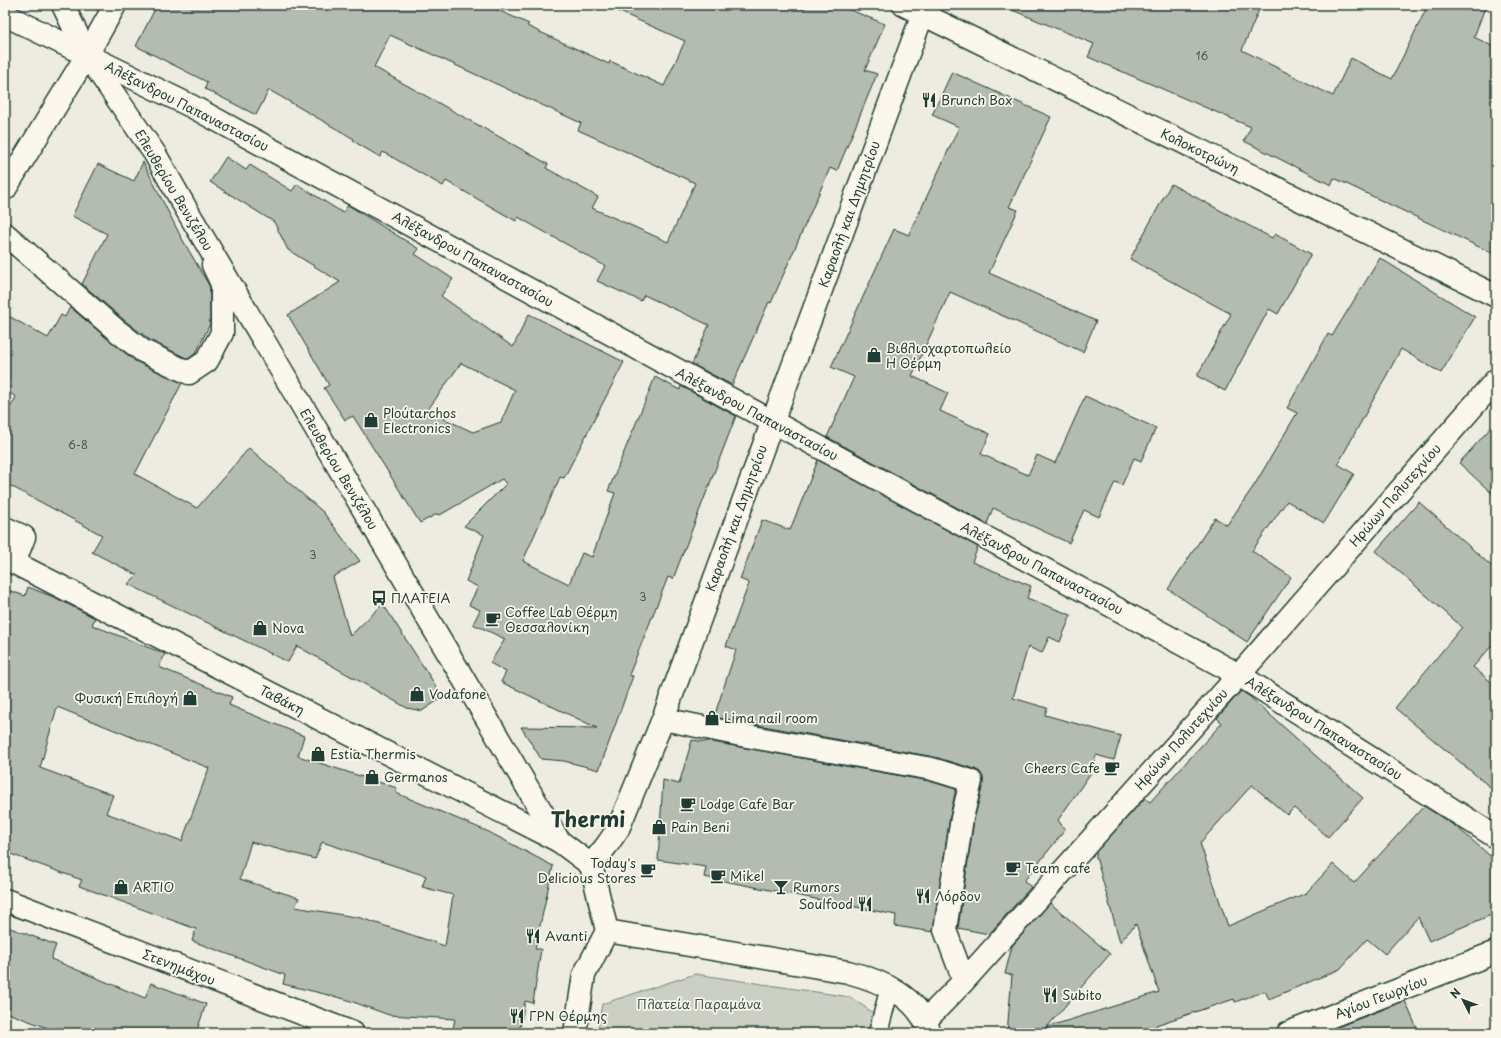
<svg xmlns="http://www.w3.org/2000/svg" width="1501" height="1038" viewBox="0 0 1501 1038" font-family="'Playpen Sans',sans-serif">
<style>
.green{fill:#cbcfc4;stroke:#75867c}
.building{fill:#b4bbb0;stroke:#1f3d34;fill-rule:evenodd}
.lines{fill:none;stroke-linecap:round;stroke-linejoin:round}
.lane-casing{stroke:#1f3d34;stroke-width:21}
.street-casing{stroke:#1f3d34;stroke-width:25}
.secondary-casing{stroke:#1f3d34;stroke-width:25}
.lane{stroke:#fbf7ec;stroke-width:18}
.street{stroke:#fbf7ec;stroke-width:22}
.secondary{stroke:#fbf7ec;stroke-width:22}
.labels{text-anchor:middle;stroke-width:3.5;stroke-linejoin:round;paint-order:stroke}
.number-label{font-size:11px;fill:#445c53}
.poi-label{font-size:13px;fill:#1f3d34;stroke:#fbf7ec;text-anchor:start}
.street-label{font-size:13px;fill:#1f3d34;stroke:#fbf7ec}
.park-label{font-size:13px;fill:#415a51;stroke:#fbf7ec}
.town-label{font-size:21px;font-weight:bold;fill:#1f3d34;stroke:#fbf7ec}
</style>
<rect width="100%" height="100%" fill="#eeece1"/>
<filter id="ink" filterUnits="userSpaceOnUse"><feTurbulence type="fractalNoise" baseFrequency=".025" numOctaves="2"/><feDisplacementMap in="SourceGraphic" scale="8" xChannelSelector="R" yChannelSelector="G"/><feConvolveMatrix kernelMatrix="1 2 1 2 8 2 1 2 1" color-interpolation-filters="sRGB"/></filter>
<g filter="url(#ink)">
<path class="green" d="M695,974L850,997L888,1023L886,1033H597L602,1004Z"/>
<path class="building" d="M157,5H487L529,24L527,26L609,64L610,61L664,86L685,41L604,5H838L885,24L865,70L877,74L837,171L830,168L771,303L769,302L732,385L692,364L709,325L644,295L641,301L597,281L605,266L518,217L516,221L446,181L443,186L383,152L380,157L353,141L354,139L269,90L256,115L205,89L207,82L136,46ZM390,35L581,123L578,130L695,183L668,242L592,208L598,197L546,168L548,164L374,67Z
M1000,5H1261L1242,50L1333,96L1351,58L1392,79L1428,5H1486L1474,37L1496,48V255L1334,178L1331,185L1244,141L1251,127L1088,57L1094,44Z
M952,72L1051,117L1009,207L1018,210L989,273L1096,321L1083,352L950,292L912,376L948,393L940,411L990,434L981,454L1028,475L1037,455L1055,463L1085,396L1156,428L1141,461L1134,458L1122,485L1115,482L1099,517L1084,510L1069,543L993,508L987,524L827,437L854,377L831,367L894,229L909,235L959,127L932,115Z
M226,157L246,170L250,165L292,191L297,184L343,213L348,205L419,249L415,254L453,279L441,296L513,347L529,314L624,362L564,478L560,477L523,561L569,584L582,553L592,557L615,493L608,491L655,377L680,390L681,386L736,416L673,579L668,577L629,675L633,676L599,770L564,761L541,759L521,727L597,728L501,682L506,672L490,663L505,639L473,624L480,610L469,605L478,587L466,581L484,535L464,526L506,484L502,479L440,515L437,514L420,523L353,416L345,420L324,388L329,385L288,315L340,282L288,250L274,222L210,182ZM461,363L515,390L501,422L473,432L427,411Z
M143,162L181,237L210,287V324L196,353L188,359L150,340L124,320L82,284L107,234L72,216L98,164L134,181Z
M1171,184L1272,238L1275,234L1311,254L1278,314L1269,309L1225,391L1197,376L1231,314L1130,259Z
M1380,258L1475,317L1441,373L1401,349L1338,464L1354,474L1324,523L1287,501L1252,551L1291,577L1247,642L1168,589L1215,518L1227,525L1255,484L1297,413L1287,408L1328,334L1332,336Z
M70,307L108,339L135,361L182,383L135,474L197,508L249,448L323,512L360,561L333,577L350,636L383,604L443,697L422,711L407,708L297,646L288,662L128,584L137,575L92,552L102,535L5,483V417L16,397L5,390V314L48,338L61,315L65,317Z
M1496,422V497L1459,463Z
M818,460L978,547L972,562L1031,586L1027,598L1071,615L1060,642L1049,637L1042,653L1028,647L1013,698L1047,708L1045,715L1121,736L1114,760L1096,755L1090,774L1058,820L1065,830L1024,881L1031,887L989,934L958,928L974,820L983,784V777L980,772L975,769L934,757L714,717L736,650L726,646L749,583L740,579L762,520L790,530Z
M1419,502L1496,570V641L1473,667L1496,686V792L1395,708L1462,627L1376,551Z
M28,587L56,598L95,618L92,625L165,654L159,667L232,697L229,705L304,736L298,756L397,788L396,793L489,832L553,866L535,949H541L533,1003L525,1001L519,1033H452L455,1019L389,1015L345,999L283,984L285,975L192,941L196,929L79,886L82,880L5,852V589L25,596ZM57,707L209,768L182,841L106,813L113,795L40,768ZM251,842L315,859L322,842L426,876L422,887L453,895L445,946L361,918L295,907L299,898L240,879Z
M1241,691L1249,696L1363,798L1328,837L1294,808L1287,815L1252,785L1200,843L1228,926L1306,893L1333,864L1354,883L1424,806L1458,828L1496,861V913L1429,941L1418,917L1385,954L1367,939L1340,969L1269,999L1265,991L1235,1002L1234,999L1156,1025L1159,1033H1048L1047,1027L1042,1033H1007L1012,975L1005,974L1012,946L1050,903L1110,954L1047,1027L1159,992L1136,924L1120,942L1096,857V852L1145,798L1150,802L1222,723L1217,718Z
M692,740L706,742L707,741L929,781L956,789L950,816L933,932L895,926L896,915L704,877L706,867L658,860L663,780L679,784Z
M5,926L56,945L51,959L145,998L151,983L206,1004L196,1033H61L5,1012Z
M1405,1001L1419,1033H1322Z"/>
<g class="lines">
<g class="lane-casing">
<path id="lane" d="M878,1033L890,987"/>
</g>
<g class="street-casing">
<path id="street" d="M904,5L1496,296
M5,15L193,107L1239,675L1496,837
M5,189L87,55L115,5
M5,234L116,330L143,351L189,373L207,361L222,333V284L213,265
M5,528L24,537L14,563
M5,558L559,841
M663,719L741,735L932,769L971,781L962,818L945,930L964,981
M591,865L607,845L618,829L663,719L926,5
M5,900L353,1033
M925,1021L964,981L1239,675L1496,380
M1288,1033L1496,952"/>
</g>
<g class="secondary-casing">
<path id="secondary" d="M63,5L87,55L155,154L185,207L559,841L591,865L607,931
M607,931L848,972C882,981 919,997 930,1033
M575,1033L584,975L607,931"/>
</g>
<use href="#lane" class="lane"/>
<use href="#street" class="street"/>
<use href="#secondary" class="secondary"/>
</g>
</g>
<defs>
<g id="restaurant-bare" transform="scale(1.2)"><path d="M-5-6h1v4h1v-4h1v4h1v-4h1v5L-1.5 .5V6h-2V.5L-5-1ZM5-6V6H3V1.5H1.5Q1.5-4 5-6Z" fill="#1f3d34" stroke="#fbf7ec" stroke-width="2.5" paint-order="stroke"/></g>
<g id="shop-bare" transform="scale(1.2)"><path d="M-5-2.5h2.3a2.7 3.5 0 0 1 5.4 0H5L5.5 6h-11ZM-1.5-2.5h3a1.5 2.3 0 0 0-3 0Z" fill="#1f3d34" stroke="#fbf7ec" stroke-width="2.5" paint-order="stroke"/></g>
<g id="bus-bare" transform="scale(1.2)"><path d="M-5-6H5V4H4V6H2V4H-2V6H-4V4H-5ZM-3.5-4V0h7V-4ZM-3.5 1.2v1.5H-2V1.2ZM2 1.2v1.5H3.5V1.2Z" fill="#1f3d34" stroke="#fbf7ec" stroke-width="2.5" paint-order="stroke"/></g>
<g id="cafe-bare" transform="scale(1.2)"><path d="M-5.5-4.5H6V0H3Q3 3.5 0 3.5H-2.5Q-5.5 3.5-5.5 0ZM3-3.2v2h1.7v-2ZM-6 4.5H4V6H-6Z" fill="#1f3d34" stroke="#fbf7ec" stroke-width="2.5" paint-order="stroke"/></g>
<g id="bar-bare" transform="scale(1.2)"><path d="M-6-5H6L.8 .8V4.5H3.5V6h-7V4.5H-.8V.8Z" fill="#1f3d34" stroke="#fbf7ec" stroke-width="2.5" paint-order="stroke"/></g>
</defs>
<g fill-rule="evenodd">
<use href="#restaurant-bare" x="929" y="100"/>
<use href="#shop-bare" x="874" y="355"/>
<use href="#shop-bare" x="371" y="420"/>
<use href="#bus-bare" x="379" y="598"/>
<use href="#cafe-bare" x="493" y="619"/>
<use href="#shop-bare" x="260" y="628"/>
<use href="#shop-bare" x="417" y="694"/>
<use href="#shop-bare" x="190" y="698"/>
<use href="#shop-bare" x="712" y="718"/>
<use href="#shop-bare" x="318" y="754"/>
<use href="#cafe-bare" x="1112" y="768"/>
<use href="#shop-bare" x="372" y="777"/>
<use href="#cafe-bare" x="688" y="804"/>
<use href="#shop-bare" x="659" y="827"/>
<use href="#cafe-bare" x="1013" y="868"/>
<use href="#cafe-bare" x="648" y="870"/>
<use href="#cafe-bare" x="718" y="876"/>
<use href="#shop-bare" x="121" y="887"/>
<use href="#bar-bare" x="781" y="887"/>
<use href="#restaurant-bare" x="923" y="896"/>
<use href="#restaurant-bare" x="865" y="904"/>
<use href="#restaurant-bare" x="533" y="936"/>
<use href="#restaurant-bare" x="1050" y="995"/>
<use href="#restaurant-bare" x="517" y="1016"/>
</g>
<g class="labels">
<g class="number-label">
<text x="1202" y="60">16</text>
<text x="78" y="449">6-8</text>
<text x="313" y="559">3</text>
<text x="643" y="601">3</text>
</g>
<g class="poi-label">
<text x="941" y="105">Brunch Box</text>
<text x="886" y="353">Βιβλιοχαρτοπωλείο<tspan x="886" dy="15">Η Θέρμη</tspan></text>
<text x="383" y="418">Ploútarchos<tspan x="383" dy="15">Electronics</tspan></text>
<text x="391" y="603">ΠΛΑΤΕΙΑ</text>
<text x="505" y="617">Coffee Lab Θέρμη<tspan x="505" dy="15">Θεσσαλονίκη</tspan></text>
<text x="272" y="633">Nova</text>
<text x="429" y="699">Vodafone</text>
<text x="178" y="703" text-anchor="end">Φυσική Επιλογή</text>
<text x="724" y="723">Lima nail room</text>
<text x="330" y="759">Estia Thermis</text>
<text x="1100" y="773" text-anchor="end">Cheers Cafe</text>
<text x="384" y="782">Germanos</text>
<text x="700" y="809">Lodge Cafe Bar</text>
<text x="671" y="832">Pain Beni</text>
<text x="636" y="868" text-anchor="end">Today's<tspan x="636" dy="15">Delicious Stores</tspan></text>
<text x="1025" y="873">Team cafe</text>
<text x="730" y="881">Mikel</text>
<text x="133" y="892">ARTIO</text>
<text x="793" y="892">Rumors</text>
<text x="935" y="901">Λόρδον</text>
<text x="853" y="909" text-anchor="end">Soulfood</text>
<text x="545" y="941">Avanti</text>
<text x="1062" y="1000">Subito</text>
<text x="529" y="1021">ΓΡΝ Θέρμης</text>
</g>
<g class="street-label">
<text transform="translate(187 106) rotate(27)" y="5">Αλέξανδρου Παπαναστασίου</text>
<text transform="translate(1200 151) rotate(26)" y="5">Κολοκοτρώνη</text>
<text transform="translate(174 190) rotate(59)" y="5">Ελευθερίου Βενιζέλου</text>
<text transform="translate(849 214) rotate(-70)" y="5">Καραολή και Δημητρίου</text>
<text transform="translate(473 259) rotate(29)" y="5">Αλέξανδρου Παπαναστασίου</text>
<text transform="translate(757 414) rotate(28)" y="5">Αλέξανδρου Παπαναστασίου</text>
<text transform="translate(339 469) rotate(59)" y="5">Ελευθερίου Βενιζέλου</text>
<text transform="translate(1395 495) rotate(-49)" y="5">Ηρώων Πολυτεχνίου</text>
<text transform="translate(736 518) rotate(-70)" y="5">Καραολή και Δημητρίου</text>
<text transform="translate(1042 568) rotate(28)" y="5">Αλέξανδρου Παπαναστασίου</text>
<text transform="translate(282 700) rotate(27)" y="5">Ταβάκη</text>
<text transform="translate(1324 728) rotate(32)" y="5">Αλέξανδρου Παπαναστασίου</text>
<text transform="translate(1181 739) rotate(-48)" y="5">Ηρώων Πολυτεχνίου</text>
<text transform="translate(179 967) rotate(21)" y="5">Στενημάχου</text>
<text transform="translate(1381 997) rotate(-21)" y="5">Αγίου Γεωργίου</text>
</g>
<g class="park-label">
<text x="699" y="1009">Πλατεία Παραμάνα</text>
</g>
<g class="town-label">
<text x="588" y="827">Thermi</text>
</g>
</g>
<rect width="1501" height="1038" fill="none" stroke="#fbf7ec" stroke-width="20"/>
<rect x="10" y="10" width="1481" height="1018" fill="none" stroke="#1f3d34" stroke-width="1.5" filter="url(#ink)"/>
<g transform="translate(1463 1000) rotate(312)" stroke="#fbf7ec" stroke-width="3" paint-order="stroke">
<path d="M0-3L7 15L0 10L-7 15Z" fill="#1f3d34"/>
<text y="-6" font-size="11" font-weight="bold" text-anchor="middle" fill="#1f3d34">N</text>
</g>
</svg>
